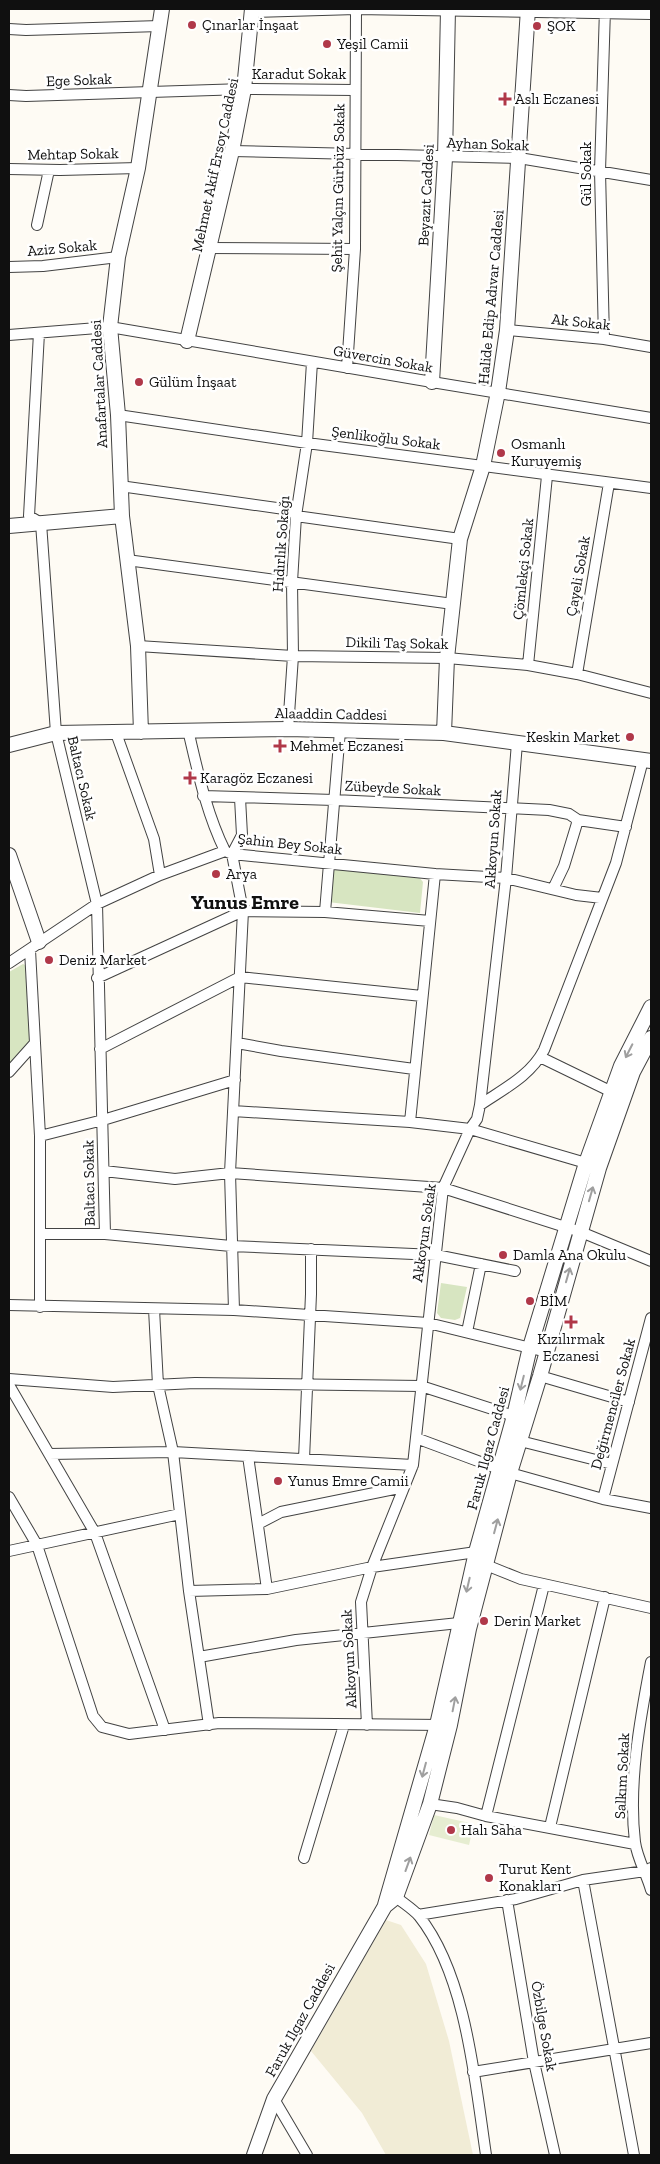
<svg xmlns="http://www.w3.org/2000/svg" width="660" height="2164" viewBox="0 0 660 2164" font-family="'Zilla Slab',serif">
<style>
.farmland{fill:#f1ecd6}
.green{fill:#d7e5c1}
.pitch{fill:#e6edd1}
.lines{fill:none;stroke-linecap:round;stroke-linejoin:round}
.minor-casing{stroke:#434343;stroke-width:12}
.tertiary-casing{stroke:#434343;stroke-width:16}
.minor{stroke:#fff;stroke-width:10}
.tertiary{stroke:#fff;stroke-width:14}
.oneway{stroke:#9f9f9f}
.poi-dot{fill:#b03849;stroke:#fff;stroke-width:2}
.labels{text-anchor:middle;stroke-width:5;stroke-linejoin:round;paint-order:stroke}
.poi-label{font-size:15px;fill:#101010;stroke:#fff;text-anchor:start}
.street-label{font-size:15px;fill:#101010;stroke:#fff}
.district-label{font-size:20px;font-weight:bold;fill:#101010;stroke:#fff}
</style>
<rect width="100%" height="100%" fill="#fefbf4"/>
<path class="farmland" d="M386,1920L401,1925L426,1964L449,2041L473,2155H386L362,2113L311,2051Z"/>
<path class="green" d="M336,869L419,877L423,882L420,913L328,902L332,872Z
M23,964L25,965L31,1042L9,1066V972Z
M441,1283L467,1287L460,1318L455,1320L441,1318L437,1313Z"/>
<path class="pitch" d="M434,1815L474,1824L469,1845L429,1835Z"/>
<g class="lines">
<g class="minor-casing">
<path id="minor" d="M252,12L356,9L651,14
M9,29L26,30L160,26
M9,95L26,96L244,89L354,90
M232,151L519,158L651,180
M9,169L60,170L138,168
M37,225L49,170
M209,248L355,249
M9,267L43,266L118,257
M507,330L604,339L651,347
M39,333L29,516L41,523L56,733L97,904L105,1234
M9,335L110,327L432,382L651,418
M604,339L600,171L605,9
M347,368L355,249L356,9
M118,415L307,443L651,488
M120,486L291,510L296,516L460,539
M127,560L453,604
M138,646L293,656L447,658L528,665L577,674L651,693
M528,665L547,476
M577,674L609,483
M288,729L293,656L292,582L296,516L307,443L312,362
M188,730C198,772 206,812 225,851
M116,733L154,839L160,875
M203,796L334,800L549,810L569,814L578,820L626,827
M553,889L564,866L578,820
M325,912L340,731
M30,950L40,1136V1307
M9,963L97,904L160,875L225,851L232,854L435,874L506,878L576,895L602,898
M97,978L243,911L325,912L430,921
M237,1043L281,1051L414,1069
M100,1049L240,977L422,996
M540,1057L612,1092
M9,1072L34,1044
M480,1105C505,1088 530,1076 544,1050L616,863L643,760
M233,1111L410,1122L470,1129L586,1163
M410,1122L435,874
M40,1136L103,1120L235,1080
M104,1171L175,1179L230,1173L443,1188L581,1232L651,1261
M40,1234H105L231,1246L436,1255L515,1271
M9,1305L234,1310L428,1323L547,1352
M154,1309L158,1385L173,1452L189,1591L209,1725
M234,1310L230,1173L243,911L232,854L242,835L240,798
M467,1332L481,1264
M540,1376L629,1402
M9,1379L113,1387L195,1383L421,1386L514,1416
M9,1385L95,1533L165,1730
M416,1438L510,1473L603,1499L651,1508
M520,1441L612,1464
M49,1454L173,1452L413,1465
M248,1456L267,1589
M304,1459L311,1294V1249
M9,1497L37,1545L93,1716L102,1727L129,1734L219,1723L444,1725
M603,1499L651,1318
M258,1524L281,1512L404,1487
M9,1551L180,1514
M189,1591L267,1589L372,1567L476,1552L486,1565L521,1579L651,1608
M199,1657L296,1640L459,1623
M651,1662C640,1719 628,1784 635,1842C637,1858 647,1875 651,1890
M367,1725L361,1602L372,1567L413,1465L443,1188L470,1129L477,1119L480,1105L506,878L517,743
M430,1804L457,1808L486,1816L635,1844
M486,1816L544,1585
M550,1827L605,1597
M304,1858L344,1725
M583,1880L634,2155
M396,1897C403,1903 413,1909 419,1916C466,1975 475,2081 486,2155
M507,1900L534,2062L555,2155
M418,1915L516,1899L583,1880L645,1871L651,1868
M473,2072L651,2043
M274,2099L307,2155"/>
</g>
<g class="tertiary-casing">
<path id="tertiary" d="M187,341L232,151L244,89L252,9
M432,382L445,158L448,9
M9,526L122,516
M141,732L138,646L122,516L118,415L110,327L118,257L138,168L162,9
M444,733L447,658L460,539L483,466L498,392L507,330L528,9
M9,745L56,733L288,729L444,733L651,761
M9,855L39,942
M385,1905L437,1725L476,1552L514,1416L530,1347L586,1163L621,1066L651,1007
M254,2155L274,2099L385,1906L396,1897L430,1804L450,1725L469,1629L510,1473L540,1376L599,1168L633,1072L651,1038"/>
</g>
<use href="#minor" class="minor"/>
<use href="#tertiary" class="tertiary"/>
</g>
<defs><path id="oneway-shaft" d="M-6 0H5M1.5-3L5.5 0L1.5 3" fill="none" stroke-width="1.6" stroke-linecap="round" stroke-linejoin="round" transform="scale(1.25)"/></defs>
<g class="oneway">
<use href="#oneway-shaft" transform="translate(629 1051) rotate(117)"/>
<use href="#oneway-shaft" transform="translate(591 1194) rotate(-74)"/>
<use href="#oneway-shaft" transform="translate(568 1275) rotate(-74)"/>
<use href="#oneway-shaft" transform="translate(522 1383) rotate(104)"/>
<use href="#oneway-shaft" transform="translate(496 1526) rotate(-75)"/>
<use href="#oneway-shaft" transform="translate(468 1585) rotate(103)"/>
<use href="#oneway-shaft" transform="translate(454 1704) rotate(-79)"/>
<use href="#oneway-shaft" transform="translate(424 1770) rotate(105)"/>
<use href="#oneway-shaft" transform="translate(408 1864) rotate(-70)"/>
</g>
<g class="poi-dot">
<circle cx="192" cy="25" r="5"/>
<circle cx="537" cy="26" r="5"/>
<circle cx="327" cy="44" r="5"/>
<path d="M502.5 91.5h5v5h5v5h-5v5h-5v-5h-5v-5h5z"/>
<circle cx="139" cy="382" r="5"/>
<circle cx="501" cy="453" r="5"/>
<circle cx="630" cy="737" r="5"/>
<path d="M277.5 738.5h5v5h5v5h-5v5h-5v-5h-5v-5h5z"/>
<path d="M187.5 770.5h5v5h5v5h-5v5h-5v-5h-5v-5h5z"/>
<circle cx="216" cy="874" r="5"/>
<circle cx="49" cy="960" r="5"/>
<circle cx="503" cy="1255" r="5"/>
<circle cx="530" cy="1301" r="5"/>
<path d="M568.5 1314.5h5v5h5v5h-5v5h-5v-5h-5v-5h5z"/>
<circle cx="278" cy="1481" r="5"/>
<circle cx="484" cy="1621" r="5"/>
<circle cx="451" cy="1830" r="5"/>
<circle cx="489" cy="1878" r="5"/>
</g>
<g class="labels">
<g class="poi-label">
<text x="202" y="30">Çınarlar İnşaat</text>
<text x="547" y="31">ŞOK</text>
<text x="337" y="49">Yeşil Camii</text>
<text x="515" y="104">Aslı Eczanesi</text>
<text x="149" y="387">Gülüm İnşaat</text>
<text x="511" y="449">Osmanlı<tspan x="511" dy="17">Kuruyemiş</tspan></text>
<text x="620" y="742" text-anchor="end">Keskin Market</text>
<text x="290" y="751">Mehmet Eczanesi</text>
<text x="200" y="783">Karagöz Eczanesi</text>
<text x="226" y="879">Arya</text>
<text x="59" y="965">Deniz Market</text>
<text x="513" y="1260">Damla Ana Okulu</text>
<text x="540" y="1306">BİM</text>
<text x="571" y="1344" text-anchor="middle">Kızılırmak<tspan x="571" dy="17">Eczanesi</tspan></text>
<text x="288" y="1486">Yunus Emre Camii</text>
<text x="494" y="1626">Derin Market</text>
<text x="461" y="1835">Halı Saha</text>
<text x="499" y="1874">Turut Kent<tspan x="499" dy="17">Konakları</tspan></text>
</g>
<g class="street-label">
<text x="299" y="79">Karadut Sokak</text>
<text transform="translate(79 80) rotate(-2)" y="5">Ege Sokak</text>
<text transform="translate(488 144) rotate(2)" y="5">Ayhan Sokak</text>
<text transform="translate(73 154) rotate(-1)" y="5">Mehtap Sokak</text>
<text transform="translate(215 165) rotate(-78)" y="5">Mehmet Akif Ersoy Caddesi</text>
<text transform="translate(586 174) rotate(-90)" y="5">Gül Sokak</text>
<text transform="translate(338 188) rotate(-89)" y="5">Şehit Yalçın Gürbüz Sokak</text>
<text transform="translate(426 195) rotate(-87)" y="5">Beyazıt Caddesi</text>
<text transform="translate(62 248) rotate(-5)" y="5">Aziz Sokak</text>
<text transform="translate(491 297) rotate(-85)" y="5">Halide Edip Adıvar Caddesi</text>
<text transform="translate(581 322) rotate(6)" y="5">Ak Sokak</text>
<text transform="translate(383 359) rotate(10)" y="5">Güvercin Sokak</text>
<text transform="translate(99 384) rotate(-93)" y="5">Anafartalar Caddesi</text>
<text transform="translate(386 438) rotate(7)" y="5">Şenlikoğlu Sokak</text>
<text transform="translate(281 544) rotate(-86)" y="5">Hıdırlık Sokağı</text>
<text transform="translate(523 569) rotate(-84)" y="5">Çömlekçi Sokak</text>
<text transform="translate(578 576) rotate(-80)" y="5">Çayeli Sokak</text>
<text transform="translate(397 643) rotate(1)" y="5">Dikili Taş Sokak</text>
<text transform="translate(331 714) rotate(1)" y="5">Alaaddin Caddesi</text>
<text transform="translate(82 778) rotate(77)" y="5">Baltacı Sokak</text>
<text transform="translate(393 788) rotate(3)" y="5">Zübeyde Sokak</text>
<text transform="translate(493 839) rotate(-86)" y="5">Akkoyun Sokak</text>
<text transform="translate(290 844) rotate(6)" y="5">Şahin Bey Sokak</text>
<text transform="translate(89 1183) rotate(-91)" y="5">Baltacı Sokak</text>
<text transform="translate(424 1233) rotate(-82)" y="5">Akkoyun Sokak</text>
<text transform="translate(613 1404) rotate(-75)" y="5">Değirmenciler Sokak</text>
<text transform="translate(488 1448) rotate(-75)" y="5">Faruk Ilgaz Caddesi</text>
<text transform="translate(349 1659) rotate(-93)" y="5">Akkoyun Sokak</text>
<text transform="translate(622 1776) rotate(-87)" y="5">Salkım Sokak</text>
<text transform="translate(300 2020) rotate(-61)" y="5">Faruk Ilgaz Caddesi</text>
<text transform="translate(544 2026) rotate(80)" y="5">Özbilge Sokak</text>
</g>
<g class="district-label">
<text x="245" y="909">Yunus Emre</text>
</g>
</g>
<rect width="660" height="2164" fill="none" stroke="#101010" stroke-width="20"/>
</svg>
